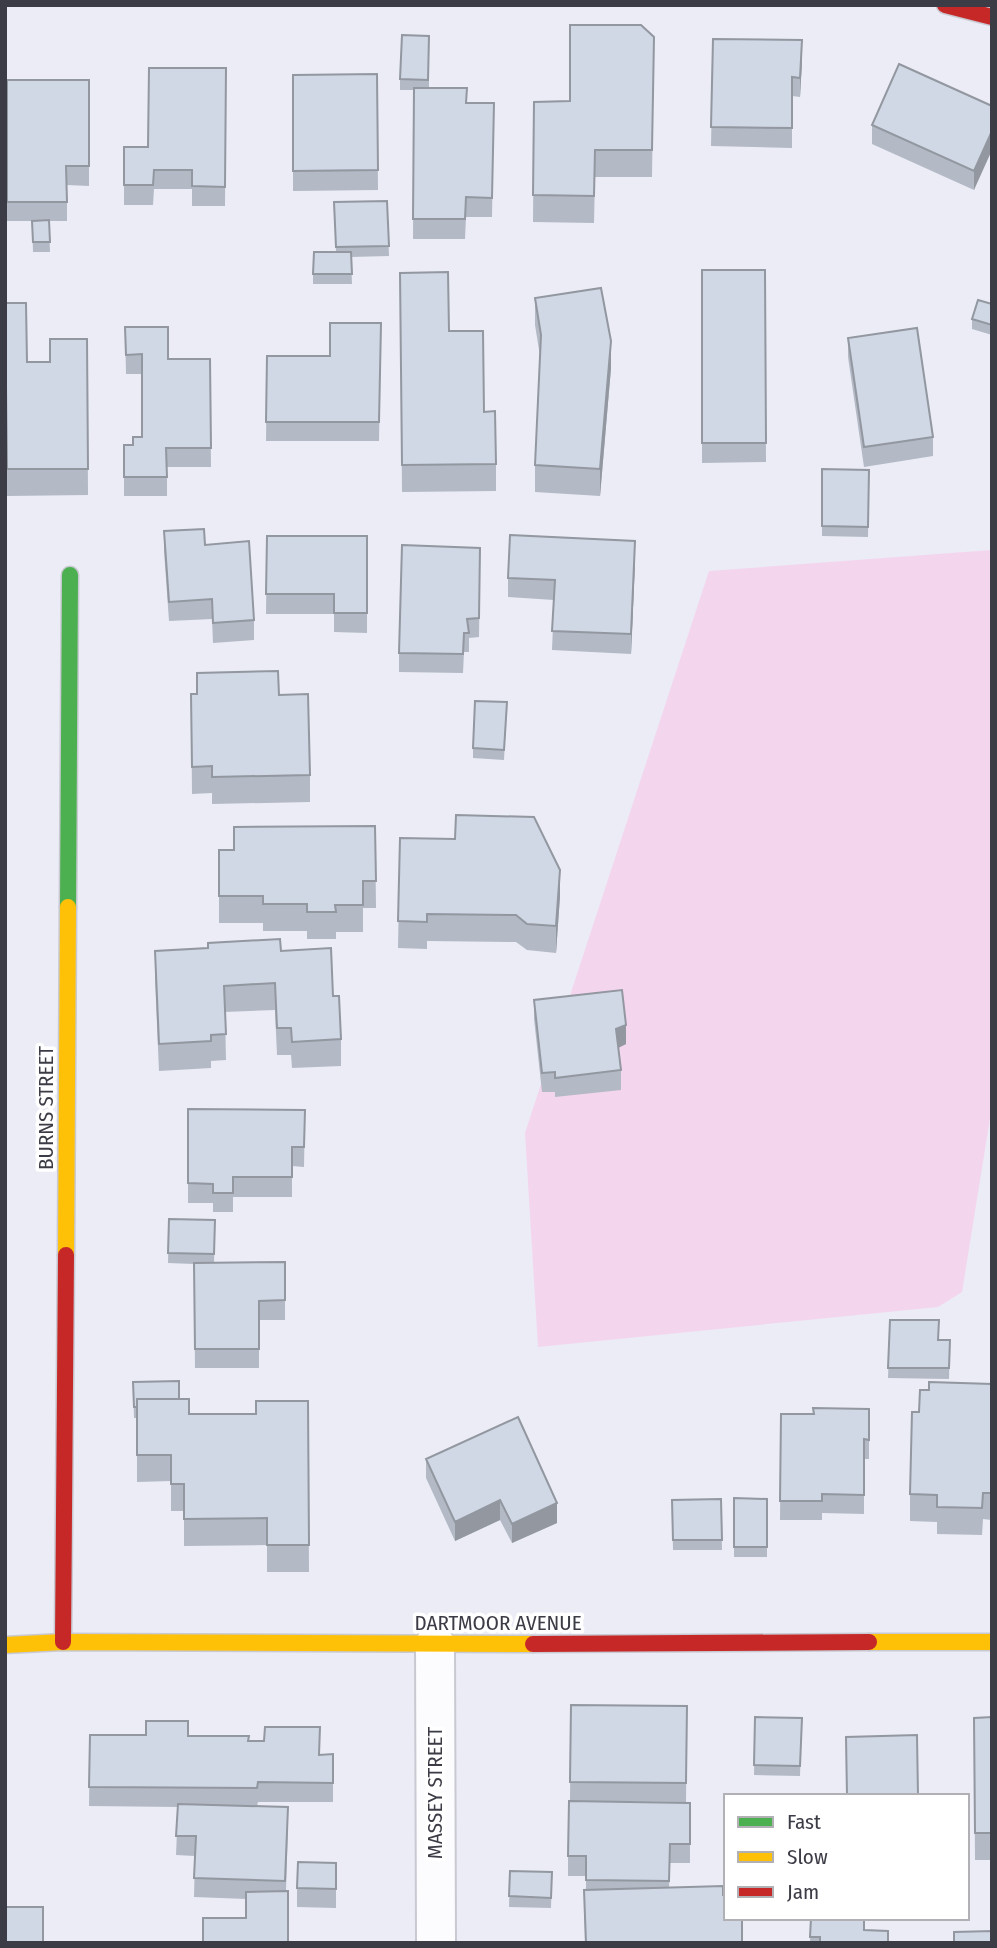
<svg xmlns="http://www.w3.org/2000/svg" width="997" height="1948" viewBox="0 0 997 1948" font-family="'Fira Sans Condensed',sans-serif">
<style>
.green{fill:#f4d5ee}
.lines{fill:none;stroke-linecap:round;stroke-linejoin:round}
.street-casing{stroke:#c8c9d1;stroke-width:42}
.fast-casing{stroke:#c8c9d1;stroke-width:19}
.slow-casing{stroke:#c8c9d1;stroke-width:19}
.jam-casing{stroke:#c8c9d1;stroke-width:19}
.street{stroke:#fcfcfe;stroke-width:38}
.fast{stroke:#4caf50;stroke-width:16}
.slow{stroke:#ffc107;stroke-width:16}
.jam{stroke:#c62828;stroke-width:16}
.wall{fill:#b3bac5}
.shaded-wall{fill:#9297a0}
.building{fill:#d0d8e5;stroke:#9297a0;stroke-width:2}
.labels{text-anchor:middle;stroke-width:7;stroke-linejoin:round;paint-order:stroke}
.street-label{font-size:21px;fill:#3b3c45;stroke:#fff}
</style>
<rect width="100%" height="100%" fill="#ebecf6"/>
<path class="green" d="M992,550V1106L962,1292L938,1307L538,1347L525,1133L709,571Z"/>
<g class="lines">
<g class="street-casing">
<path id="street" d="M435,1644L436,1943"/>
</g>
<g class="fast-casing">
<path id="fast" d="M68,907L70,575"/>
</g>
<g class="slow-casing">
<path id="slow" d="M66,1255L68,907
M869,1642H992
M5,1645L63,1642L533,1644"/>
</g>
<g class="jam-casing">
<path id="jam" d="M945,5L992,17
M63,1642L66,1255
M533,1644L869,1642"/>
</g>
<use href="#street" class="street"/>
<use href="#fast" class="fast"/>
<use href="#slow" class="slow"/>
<use href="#jam" class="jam"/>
</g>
<path class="wall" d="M429,36V88L467,103H494L492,217H466L465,239H413L414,90H400V79Z
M654,37L652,177H595L594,223L533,222L534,102L570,101Z
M713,39L802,60L800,97L792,96V148L711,146Z
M226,68L225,206H192V189H154L153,205H124V147H148Z
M377,74L378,190L293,191V75Z
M7,80H89V186L67,185V221H49L50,252H33L32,221H7Z
M992,106L974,190L872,144V125Z
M387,201L389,256L351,257L352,284H313V274L336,252L334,202Z
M702,270H765L766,462L702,463Z
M400,273L449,331L484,412L496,464V491L402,492Z
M535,298L611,368L600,496L535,492V465L540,356L535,325Z
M5,303L27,362H50L87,339L88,495L7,496Z
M992,304V335L972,329V319Z
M381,323L379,441H266L267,356H330Z
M125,327L168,359H210L211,467H167V496H124V445H133L142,437V374H126Z
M848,338L933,437V456L864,467L848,357Z
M822,469L869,470L868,537L822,536Z
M164,531L205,545L254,620V640L213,643L212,619L169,621L164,551Z
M267,536H367V633L334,632V614H266Z
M635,561L631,654L552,650L554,600L508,597V578Z
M480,567L479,637L469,638V652H464L463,673L399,672V653Z
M191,694L279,695L310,775V802L212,804V793L192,794Z
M507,702L504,760L473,758V748Z
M375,826L376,908H363V932H336V939H307V931H263V923H219V850H234Z
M400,838L560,896L556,953L527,950L516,942L427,941V949L398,948Z
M155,951H281L333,996L341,1039V1066L292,1068L291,1055H277L275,1010L225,1012L226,1060L211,1061V1068L159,1071L155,978Z
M534,1000L626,1044L618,1048L621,1070V1090L555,1097V1092H542L534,1019Z
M188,1109L305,1110L304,1167L292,1166V1197H233V1212H213V1203H188Z
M169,1219L215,1220L214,1263L285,1262V1320H259V1368H195L194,1264L168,1263Z
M890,1320L938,1340H950L949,1379L888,1378Z
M133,1382L179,1399L189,1414H256L308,1401L309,1572H267V1545L184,1546V1511H171V1481L137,1482V1418H134Z
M992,1384V1520L983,1519L982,1535L937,1534V1522L910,1521V1494L919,1412L929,1390Z
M869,1409V1459H864V1514L822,1513V1520H780L781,1414H813Z
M426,1459L557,1523L512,1543L500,1520L455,1541L426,1478Z
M734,1498L767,1499V1557H734Z
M721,1499L722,1550H673L672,1500Z
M571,1705L687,1706L686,1802L570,1801Z
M755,1717L802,1718L800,1776L754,1775Z
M992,1717V1860H975L974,1718Z
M90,1735L188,1736L249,1741L319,1755L333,1754V1802H258L257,1806L288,1827L286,1891L246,1918V1899L194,1897L195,1856L176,1855L178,1807L89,1806Z
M690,1803V1863H670L669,1888L723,1895L742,1943H585L584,1890H586V1876H568V1856Z
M336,1863V1908L297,1907V1888Z
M510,1871L552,1872L551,1908L509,1907Z
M811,1918L864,1930L888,1942L918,1943H810Z"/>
<path class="shaded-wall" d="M802,40V60L800,97V78Z
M992,131V150L974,190V171Z
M611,341V368L600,496V469Z
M635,541V561L631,654V634Z
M560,870V896L556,953V926Z
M626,1025V1044L616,1049V1029Z
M500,1500V1520L455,1541V1522Z
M557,1503V1523L512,1543V1524Z"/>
<path class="building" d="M570,25H641L654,37L652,150H595L594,196L533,195L534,102L570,101Z
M402,35L429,36L428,80L400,79Z
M713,39L802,40L800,78L792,77V128L711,127Z
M899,64L992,106V131L974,171L872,125Z
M149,68H226L225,187L192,186V170H154L153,185H124V147H148Z
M377,74L378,170L293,171V75Z
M7,80H89V166H66L67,202H7Z
M414,88H467L466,103H494L492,198L466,197L465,219H413Z
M387,201L389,246L336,247L334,202Z
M49,220L50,242H33L32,221Z
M314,252H351L352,274H313Z
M702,270H765L766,443H702Z
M448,272L449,331H483L484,412L495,411L496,464L402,465L400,273Z
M601,288L611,341L600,469L535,465L541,335L535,298Z
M978,300L992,304V325L972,319Z
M5,303H26L27,362H50V339H87L88,469H7Z
M330,323H381L379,422H266L267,356H330Z
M125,327H168V359H210L211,448H166L167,477H124V445H133V437H142V354L126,355Z
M917,328L933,437L864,447L848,338Z
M822,469L869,470L868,527L822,526Z
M204,529L205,545L249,541L254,620L213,623L212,599L169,602L164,531Z
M510,535L635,541L631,634L552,631L555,580L508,578Z
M267,536H367V613H334V594H266Z
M402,545L480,548L479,618L467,619L469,633H464L463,654L399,653Z
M278,671L279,695L308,694L310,775L212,777V766L192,767L191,694H197V673Z
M475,701L507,702L504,750L473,748Z
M456,815L534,817L560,870L556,926L527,924L516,915L427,914V922L398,921L400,838L455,839Z
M375,826L376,881H363V905H335L336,912H307V904H263V896H219V850H234V827Z
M280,939L281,951L331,948L333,996H339L341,1039L292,1042L291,1028H277L275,983L224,986L226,1034L211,1035V1041L159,1044L155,951L208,948V943Z
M622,990L626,1025L616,1029L621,1070L555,1078V1072L542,1073L534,1000Z
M188,1109L305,1110L304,1147H292V1177H233V1193H213V1184L188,1183Z
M169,1219L215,1220L214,1254L168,1253Z
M285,1262V1300L259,1301V1349H195L194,1263Z
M890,1320H939L938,1340H950L949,1368H888Z
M179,1381V1399H137V1407H134L133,1382Z
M929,1382L992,1384V1493H983L982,1508L937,1507V1495L910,1494L912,1412H919L920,1390H929Z
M137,1399H189V1414H256V1401H308L309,1545H267V1518L184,1519V1484H171V1455H137Z
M813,1408L869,1409V1440L864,1439V1495L822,1494V1501H780L781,1414H814Z
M518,1417L557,1503L512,1524L500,1500L455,1522L426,1459Z
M734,1498L767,1499V1547H734Z
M721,1499L722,1540H673L672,1500Z
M571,1705L687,1706L686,1783L570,1782Z
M755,1717L802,1718L800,1766L754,1765Z
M992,1717V1833H975L974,1718Z
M146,1721H188V1736H249L248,1741H264L265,1727H320L319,1755L333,1754V1783L258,1782L257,1788L89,1787L90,1735H146Z
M917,1735L918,1796H847L846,1737Z
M569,1801L690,1803V1844H670L669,1881L586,1880V1856H568Z
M178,1804L288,1807L285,1881L194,1878L196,1836H176Z
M298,1862L336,1863V1889L297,1888Z
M510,1871L552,1872L551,1898L509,1896Z
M723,1886V1895H726V1918H742V1943H586L584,1890Z
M288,1891V1943H203V1918H246V1892Z
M5,1907H43V1943H5Z
M811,1918H864V1930L888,1931V1942L918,1943H820V1937H810Z
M992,1931V1943H954V1932Z"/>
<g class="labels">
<g class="street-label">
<text transform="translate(46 1108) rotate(-90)" y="7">BURNS STREET</text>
<text x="498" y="1630">DARTMOOR AVENUE</text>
<text transform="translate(435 1793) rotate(-90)" y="7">MASSEY STREET</text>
</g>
</g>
<rect width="997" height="1948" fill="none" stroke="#3b3c45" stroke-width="14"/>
<rect x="724" y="1794" width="245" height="126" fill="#ffffff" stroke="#b1b1b5" stroke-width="2"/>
<rect x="738" y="1817" width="35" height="10" fill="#4caf50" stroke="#b1b1b5" stroke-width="2"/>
<text x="787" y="1829" font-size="21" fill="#3b3c45">Fast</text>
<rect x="738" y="1852" width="35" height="10" fill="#ffc107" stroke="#b1b1b5" stroke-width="2"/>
<text x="787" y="1864" font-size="21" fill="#3b3c45">Slow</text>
<rect x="738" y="1887" width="35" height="10" fill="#c62828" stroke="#b1b1b5" stroke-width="2"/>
<text x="787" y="1899" font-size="21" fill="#3b3c45">Jam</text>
</svg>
